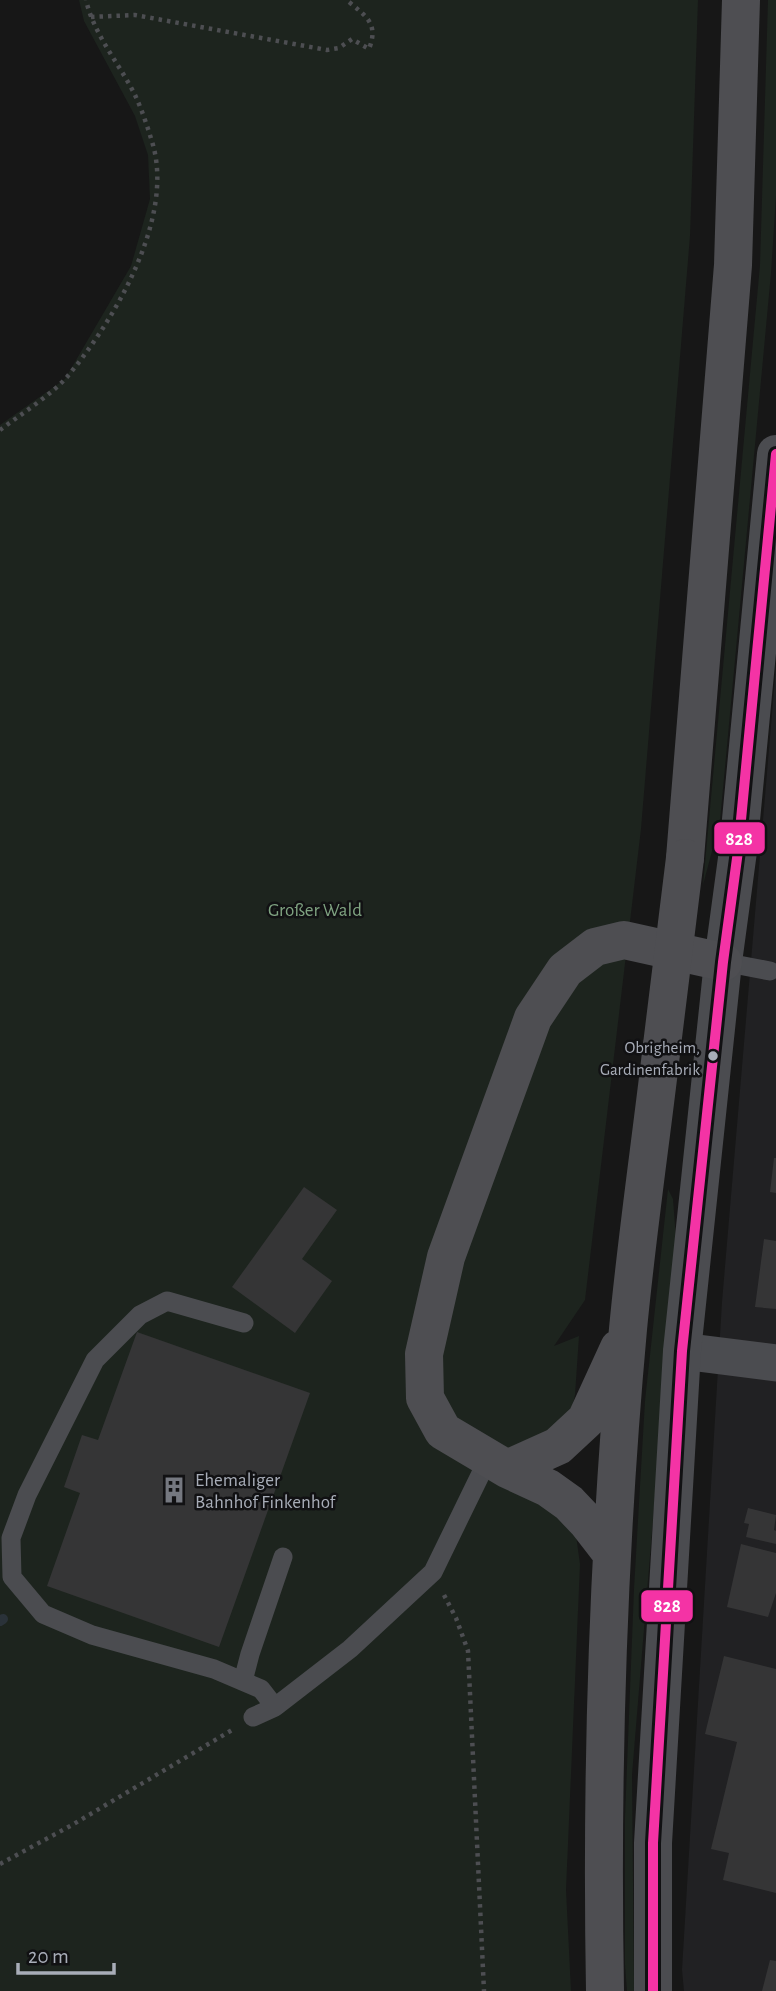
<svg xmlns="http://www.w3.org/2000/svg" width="776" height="1991" viewBox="0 0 776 1991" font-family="'Alegreya Sans',sans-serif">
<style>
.built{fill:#212123}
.green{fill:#1d241e}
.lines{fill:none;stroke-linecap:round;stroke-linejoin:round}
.stream{stroke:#2a3239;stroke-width:10}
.building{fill:#353536}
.path{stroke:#4d4e52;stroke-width:4.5;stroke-dasharray:3.5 5;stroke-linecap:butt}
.service{stroke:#4b4c50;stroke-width:19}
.minor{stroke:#4b4c50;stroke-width:37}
.tertiary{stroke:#4b4c50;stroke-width:38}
.trunk{stroke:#4e4e52;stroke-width:38}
.trunk-bridge{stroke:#4e4e52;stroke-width:38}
.bus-1-casing{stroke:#111113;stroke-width:16}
.bus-1{stroke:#f433a5;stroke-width:10}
.bus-dot{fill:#a8adb8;stroke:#111113;stroke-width:2.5}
.labels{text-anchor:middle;stroke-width:5;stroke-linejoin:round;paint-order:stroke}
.bus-label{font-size:17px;fill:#a8adb8;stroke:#111113;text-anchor:end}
.park-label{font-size:19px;fill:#7fa381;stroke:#111113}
.poi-label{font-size:19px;fill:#a8adb8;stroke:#111113;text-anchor:start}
.line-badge{stroke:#111113;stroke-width:2.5}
.badge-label{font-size:19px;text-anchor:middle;font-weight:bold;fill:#fff}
</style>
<rect width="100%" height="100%" fill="#171717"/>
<path class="built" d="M776,667V1991H684L682,1970L722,1302Z"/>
<path class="green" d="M79,0H698L690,236L641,829L585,1300L554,1346L579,1336L575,1395L569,1421L518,1445L575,1528L580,1564L566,1890L571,1991H0V425L65,379L131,266L150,199L148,155L135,116L84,21Z
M768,0H776V196L771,273L720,821L703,885L760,265Z
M668,1189L673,1199L676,1239L632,1775L634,1991H627L625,1965V1817L634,1589L645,1401Z"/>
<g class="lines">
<path class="stream" d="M0,1621L3,1619"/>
</g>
<path class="building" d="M774,1158H776V1193L770,1192Z
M304,1187L337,1210L302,1259L332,1281L295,1333L232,1287Z
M764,1239L776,1241V1309L755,1307Z
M137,1332L310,1393L219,1647L47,1586L80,1493L64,1487L82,1435L98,1440Z
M748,1508L776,1515L774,1530L776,1531V1544L746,1537L749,1524L744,1523Z
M741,1544L776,1553V1593L768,1617L727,1607Z
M724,1656L776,1669V1893L723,1880L729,1853L711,1849L737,1742L705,1734Z
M770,1960L776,1961V1991H762Z"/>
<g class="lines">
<path class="path" d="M91,17L135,15L327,50L339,48L352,39L369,49C379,24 366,16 349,2L350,0
M0,430C20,415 51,395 67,377C114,321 174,220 153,145C148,128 142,110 135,95C119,63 94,35 86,0
M444,1595L456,1618L468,1651L484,1991
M0,1864L72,1825L232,1730"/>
<path class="service" d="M723,962L770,971
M244,1323L167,1301L140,1315L95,1360L27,1495L11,1538L12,1577L43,1614L92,1635L214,1669L261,1689L275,1707
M243,1681L250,1654L283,1557
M253,1717L275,1707L350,1649L433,1572L489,1457"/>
<path class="minor" d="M682,1351L776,1363"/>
<path class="tertiary" d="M653,1991V1843L682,1351L723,962L738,851L776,454"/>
<path class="trunk" d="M685,858L733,265L741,0
M507,1469L558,1446L586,1420L619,1348
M612,1554L588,1523L569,1503L548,1488L507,1469L443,1431L425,1398L424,1354L446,1257L533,1018L565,970L595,947L624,940L723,962
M605,1991C601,1770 608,1549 628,1329C637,1234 651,1140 662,1045"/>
<path class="trunk-bridge" d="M662,1045L685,858"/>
<g class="bus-1-casing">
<path id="bus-1" d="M653,1991V1843L682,1351L723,962L738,851L776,454"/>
</g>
<use href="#bus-1" class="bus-1"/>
</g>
<defs>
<g id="building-bare" transform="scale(2.1)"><path d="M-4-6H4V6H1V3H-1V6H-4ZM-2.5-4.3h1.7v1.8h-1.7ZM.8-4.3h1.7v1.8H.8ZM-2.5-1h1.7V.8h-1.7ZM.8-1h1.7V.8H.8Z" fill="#757880" stroke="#111113" stroke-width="2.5" paint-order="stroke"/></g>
</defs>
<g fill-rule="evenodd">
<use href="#building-bare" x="174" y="1490"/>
</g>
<circle class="bus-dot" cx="713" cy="1056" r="6"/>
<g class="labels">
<g class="bus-label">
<text x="700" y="1053">Obrigheim,<tspan x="700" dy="22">Gardinenfabrik</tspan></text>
</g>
<g class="park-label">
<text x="315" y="916">Großer Wald</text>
</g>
<g class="poi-label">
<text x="195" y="1486">Ehemaliger<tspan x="195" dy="22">Bahnhof Finkenhof</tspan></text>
</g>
</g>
<g class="line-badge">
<rect x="713" y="821" width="53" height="34" rx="7" fill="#f433a5"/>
<rect x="640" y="1589" width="54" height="34" rx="7" fill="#f433a5"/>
</g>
<g class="badge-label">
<text x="739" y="845">828</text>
<text x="667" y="1612">828</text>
</g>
<path d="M18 1963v10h96v-10" fill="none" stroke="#a8adb8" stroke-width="3.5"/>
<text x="28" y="1963" font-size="21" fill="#a8adb8" stroke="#111113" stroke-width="5" paint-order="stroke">20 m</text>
</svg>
